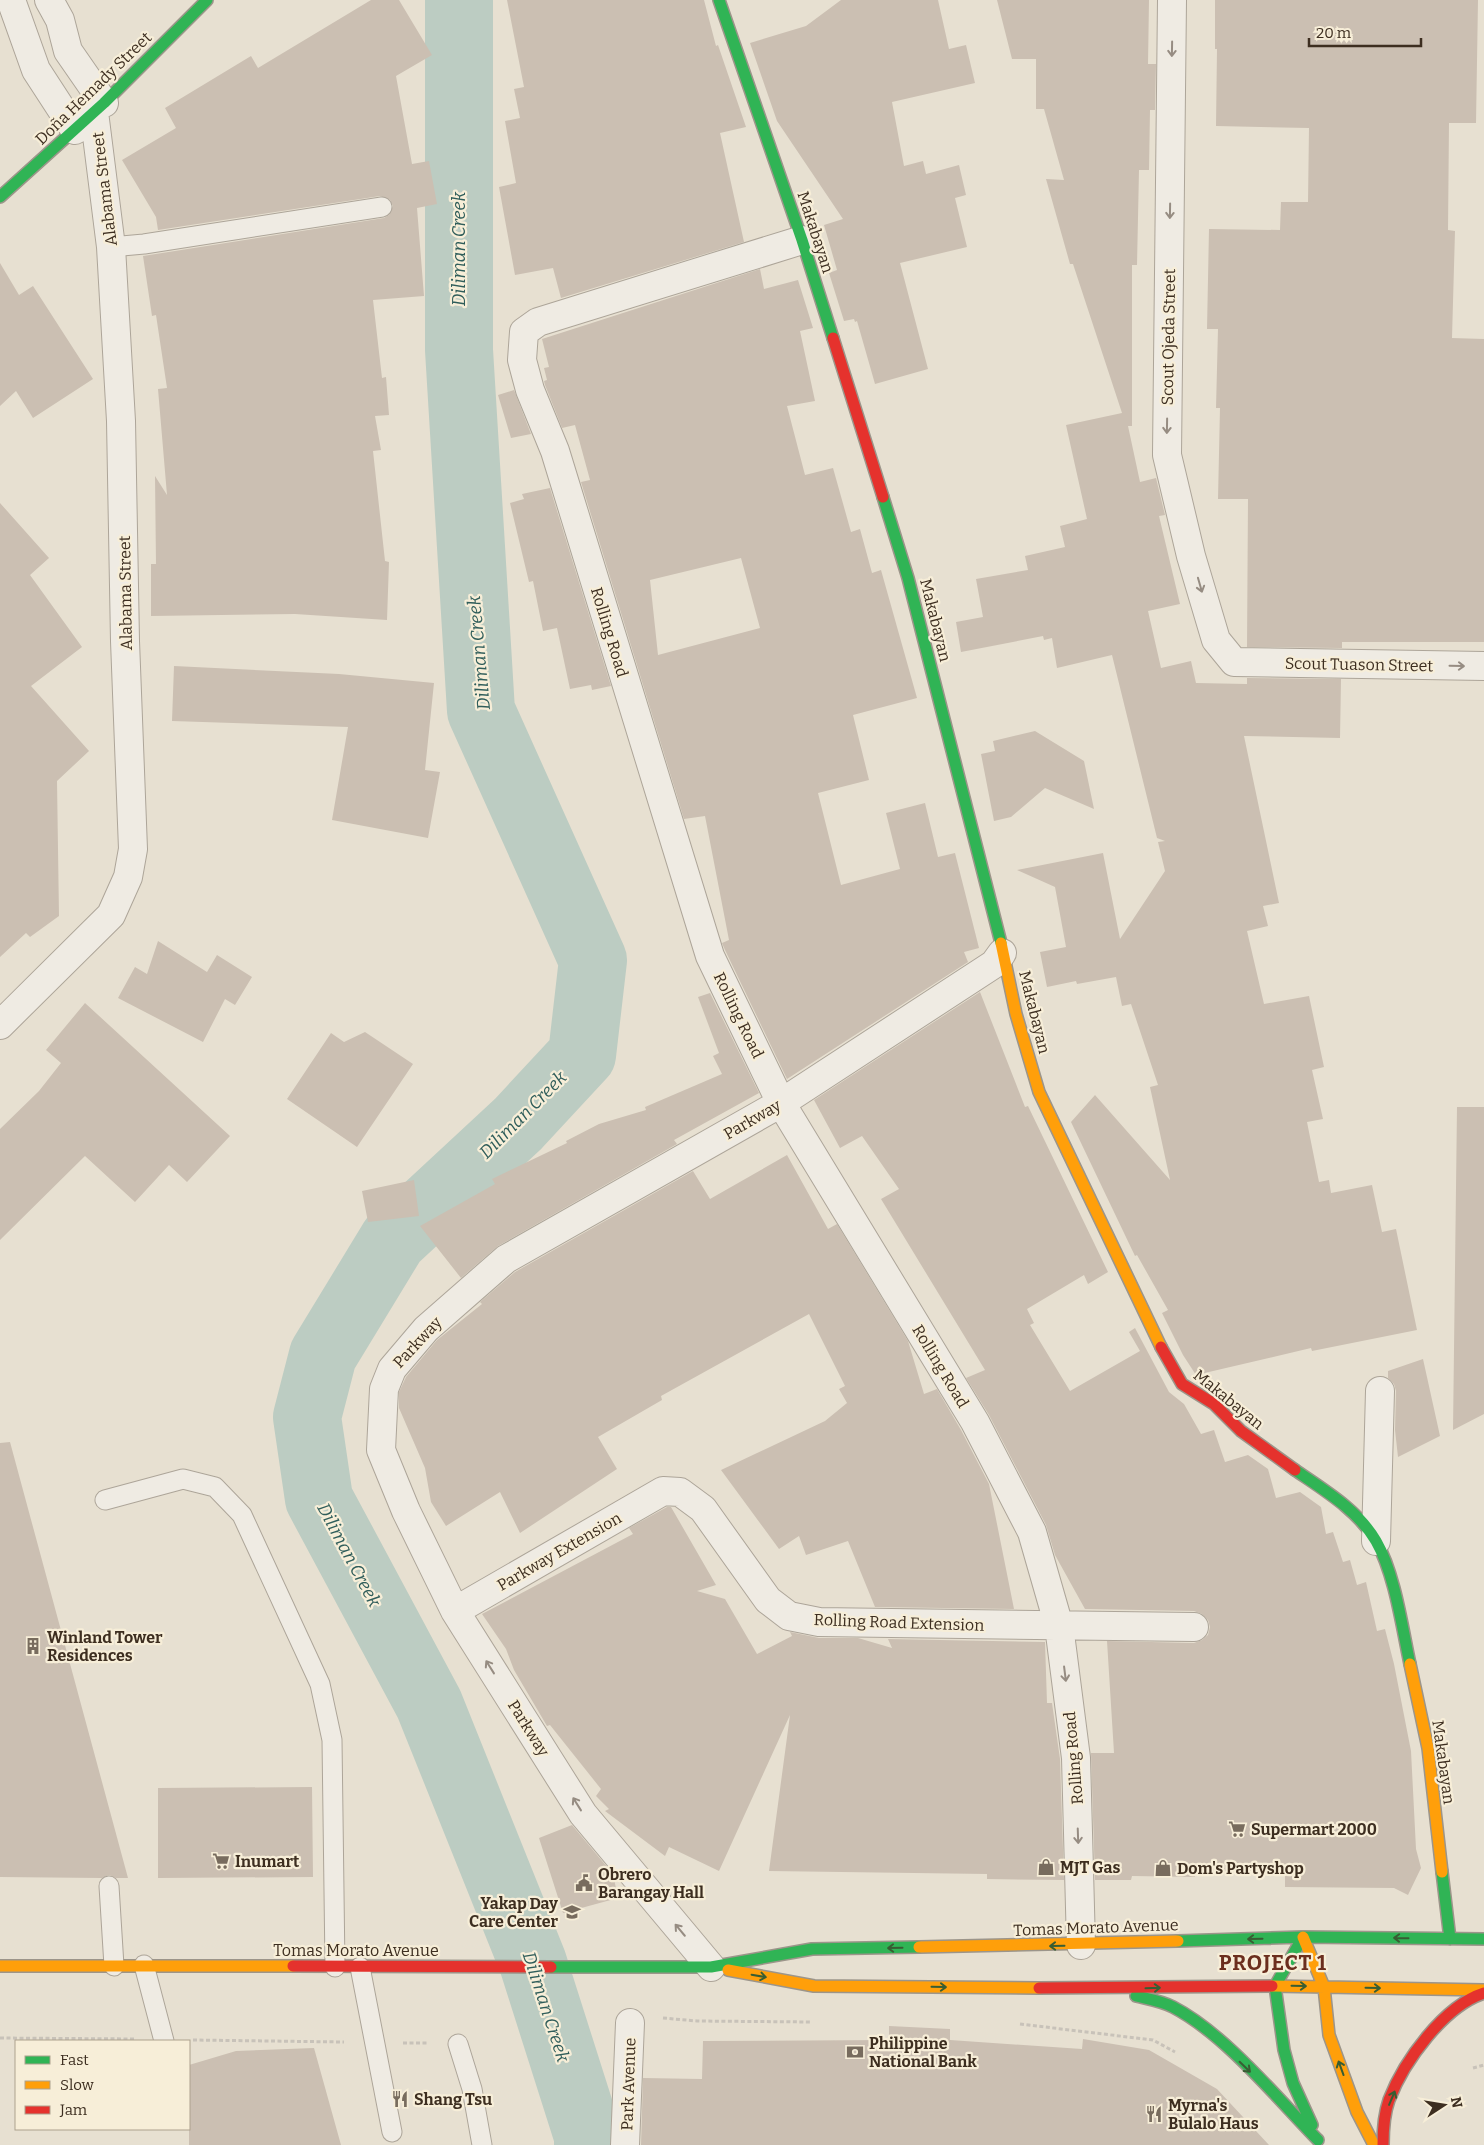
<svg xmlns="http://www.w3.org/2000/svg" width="1484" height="2145" viewBox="0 0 1484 2145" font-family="Bitter,serif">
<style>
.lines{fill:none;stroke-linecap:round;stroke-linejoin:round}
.river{stroke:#bcccc2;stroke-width:68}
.building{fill:#cbbfb2;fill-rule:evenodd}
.lane-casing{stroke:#ada599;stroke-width:21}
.street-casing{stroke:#ada599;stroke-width:30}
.fast-casing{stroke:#9c958a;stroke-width:14}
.slow-casing{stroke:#9c958a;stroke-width:14}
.jam-casing{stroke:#9c958a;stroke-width:14}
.path{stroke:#c8c2b9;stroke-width:3;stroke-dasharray:4 2.5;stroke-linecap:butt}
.lane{stroke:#efebe3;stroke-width:19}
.street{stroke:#efebe3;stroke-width:28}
.fast{stroke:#30b455;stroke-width:11}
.slow{stroke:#ff9f0a;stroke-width:11}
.jam{stroke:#e5322d;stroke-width:11}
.oneway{stroke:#968c82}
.oneway2{stroke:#385d33}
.labels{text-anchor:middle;stroke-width:4.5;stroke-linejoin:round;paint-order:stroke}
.street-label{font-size:16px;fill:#3d2e20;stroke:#f7eed8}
.poi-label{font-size:16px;font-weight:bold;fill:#3d2e20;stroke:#f7eed8;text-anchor:start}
.water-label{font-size:18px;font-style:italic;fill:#2f5d5a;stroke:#f7eed8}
.district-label{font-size:21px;font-weight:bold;letter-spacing:1px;fill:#6b2e1e;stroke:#f7eed8}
</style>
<rect width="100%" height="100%" fill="#e7e0d1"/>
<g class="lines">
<path class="river" d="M459,0V350L481,711L593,960L582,1055L518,1124L393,1240L323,1355L307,1417L319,1499L429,1704L533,1963L588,2136V2145"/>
</g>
<path class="building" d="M371,0H399L432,55L396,76L412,164L429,161L437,204L417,208L424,296L373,300L382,378L386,377L389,415L375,416L381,450L373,451L385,561L389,562L387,620L295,614L151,616V564H156L155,476L167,495L158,389L167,388L156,315L152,316L143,256L384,218L389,215L393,206L390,200L380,196L158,230L156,217L122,160L176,128L165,108L251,56L258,68Z
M507,0H704L716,46L718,45L746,127L720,133L744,242L561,298L553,268L515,275L499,187L516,183L505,121L520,118L514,89L524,87Z
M841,0H938L949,49L966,45L975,83L892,102L904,166L923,161L926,174L959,165L966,195L955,198L967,247L900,263L928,369L875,384L857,321L855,322L854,319L844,321L829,273L837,270L824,225L843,219L777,121L750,43L806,26Z
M997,0H1149L1148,64H1156L1155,110H1150L1149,170H1139L1137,265H1132V426H1128L1140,482L1156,478L1165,515L1159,516L1180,604L1148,611L1161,668L1191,661L1196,683L1247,684V678L1341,679L1340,738L1244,736L1279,903L1263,906L1268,926L1247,931L1264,1004L1309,996L1324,1067L1312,1070L1323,1119L1307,1122L1319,1182L1329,1180L1331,1193L1372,1185L1382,1232L1396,1229L1417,1330L1312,1351L1311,1348L1196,1375L1183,1355L1162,1313L1168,1310L1137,1255L1135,1256L1071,1122L1095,1095L1170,1180L1150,1087L1158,1085L1131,1004L1122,1006L1116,977L1077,984L1076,981L1047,987L1040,952L1066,947L1055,887L1017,870L1103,853L1120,939L1165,871L1158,842L1165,841L1157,838L1112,655L1057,668L1052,638L1044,640L1043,636L961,652L956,622L983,617L976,579L1028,570L1025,556L1065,547L1060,526L1087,519L1066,425L1122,413L1073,264H1070L1046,179L1064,180L1044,109H1036V59H1012Z
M1215,0H1478L1476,123H1449L1448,230L1455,231L1452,338L1484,339V642H1342V648L1247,647L1248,499H1218L1220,408H1216L1218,329H1207L1209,229L1280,230L1281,202H1308L1309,128L1216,126L1217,49H1215Z
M0,263L19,295L33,286L93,379L33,418L16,391L0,406Z
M760,269L764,289L798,280L813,328L800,331L815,401L787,406L805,475L833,468L851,532L860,529L872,573L881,570L917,698L853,715L869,780L818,793L841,885L900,869L886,813L925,803L938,857L955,853L979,948L964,952L968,962L787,1079L725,950L722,943L729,940L705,816L684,819L581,482L590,480L575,425L562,428L545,385L544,381L547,380L544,368L549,367L542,339ZM741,558L760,628L658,655L650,580Z
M514,390L531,434L511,438L498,395Z
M550,488L611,686L592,690L591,685L570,689L557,628L543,631L533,581L529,582L510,503L524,499L522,494Z
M0,503L49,558L30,575L82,647L31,686L89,751L57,781L59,916L30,937L26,933L0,957Z
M174,666L339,674L434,683L425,770L440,772L428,838L332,820L348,727L172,721Z
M1035,731L1084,761L1094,809L1045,788L1011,817L994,821L981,754L995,751L993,741Z
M158,941L207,972L217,955L252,977L235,1005L225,999L203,1042L118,998L135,967L147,974Z
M980,992L1025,1107L1028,1106L1108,1272L1088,1284L1084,1275L1027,1309L1034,1323L1030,1325L1070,1391L1140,1351L1129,1332L1135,1328L1169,1392L1184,1404L1201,1434L1214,1430L1225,1462L1248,1455L1268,1469L1276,1498L1300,1492L1321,1507L1326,1534L1333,1532L1343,1562L1350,1560L1357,1585L1366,1582L1377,1631L1385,1629L1394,1664L1411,1751L1416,1849L1421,1868L1408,1895L1394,1888L1285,1887V1871L1195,1873V1877L1132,1876L1131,1880H1095L1091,1753H1114L1107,1641L1194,1643L1202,1640L1208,1635L1210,1627L1208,1620L1202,1614L1194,1611L1085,1609L1055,1555L1046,1525L989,1415L966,1378L985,1370L881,1199L899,1189L862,1136L840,1148L814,1100Z
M710,993L759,1093L674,1140L677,1144L498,1246L461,1278L420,1226L495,1184L492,1179L567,1143L566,1141L599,1124L646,1110L645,1107L722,1074L713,1056L719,1053L698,997Z
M85,1003L230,1136L187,1182L169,1165L135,1202L85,1156L0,1240V1129L39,1091L61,1063L46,1050Z
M365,1032L413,1064L357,1147L287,1099L331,1033L344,1042Z
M1457,1107H1484V1414L1453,1430Z
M787,1155L828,1229L837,1224L908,1341L924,1394L937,1389L961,1430L989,1484L1014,1609L875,1607L848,1541L806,1555L799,1536L779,1549L721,1470L825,1421L847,1403L839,1389L845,1386L809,1314L661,1396L662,1400L598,1437L617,1469L520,1533L500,1492L446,1526L431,1502L425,1468L399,1408V1392L406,1377L437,1340L482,1304L480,1302L515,1272L693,1171L710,1199Z
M414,1180L419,1216L368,1222L362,1191Z
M1423,1359L1440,1436L1398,1457L1395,1430L1396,1391L1394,1384L1388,1378V1371Z
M10,1442L128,1878H116L109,1875L102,1878L0,1877V1443Z
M667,1507H671L716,1585L697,1591L725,1599L757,1654L792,1636L790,1632L819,1638H858L892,1648L888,1639L1045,1642L1047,1703H1052L1060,1759L1064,1880L987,1879V1874L769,1871L790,1715L719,1871L669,1847L665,1856L605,1811L609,1809L596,1796L601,1789L550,1725L547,1726L514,1670L506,1649L482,1614L633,1534L629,1528Z
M312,1787L313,1877L158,1878V1788Z
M572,1825L613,1874L618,1898L563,1913L539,1838Z
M889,2026L950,2029V2040L1082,2049L1083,2039L1149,2050L1217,2089L1269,2145H641L643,2078L702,2079L703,2041L889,2040Z
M314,2048L341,2145H189V2065L236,2051Z"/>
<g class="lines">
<g class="lane-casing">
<path id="lane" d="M111,247L144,244L382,207
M105,1500L183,1479L215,1487L242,1515L320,1684L332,1740L335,1967
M109,1886L114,1966
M144,1965L164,2041
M360,1967L392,2132
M458,2044L472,2089L482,2145"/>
</g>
<g class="street-casing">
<path id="street" d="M11,0L36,70L75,130
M49,0L60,20L68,51L104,103
M1172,0L1167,455L1191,556L1216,640L1234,662L1484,666
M802,240L538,322L524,332L522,360L530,390L555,451L710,956L781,1103L975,1422L1032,1532L1059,1626L1076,1758L1081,1945
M0,1025L111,915L128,877L133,849L125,641L121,421L111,247L94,112
M1376,1541L1380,1391
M455,1611L663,1491L680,1492L703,1509L768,1600L789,1616L819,1622L1194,1627
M711,1967L583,1814L455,1611L406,1511L381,1450L384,1389L392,1369L426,1329L506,1259L781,1103L994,964L1002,953
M625,2145L630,2023"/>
</g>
<g class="fast-casing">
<path id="fast" d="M719,0L802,240L833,338
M0,197L104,103L207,0
M883,497L908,578L1001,943
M1295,1470C1324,1490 1358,1510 1376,1541C1395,1574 1402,1627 1410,1664
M1442,1872L1450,1939
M1303,1937L1275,1986L1284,2050L1293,2083L1312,2125
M1178,1941L1303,1937L1484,1939
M551,1967H711L812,1949L919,1947
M1136,1996C1148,1999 1161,2001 1173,2007C1225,2034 1277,2098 1318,2140"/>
</g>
<g class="slow-casing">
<path id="slow" d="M1001,943L1016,1014L1039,1092L1161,1347
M1410,1664L1428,1748L1442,1872
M1303,1937L1324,1987L1329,2035L1357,2112L1374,2145
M919,1947L1178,1941
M0,1966H293
M728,1970L814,1986L1039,1988
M1272,1986L1484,1990"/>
</g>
<g class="jam-casing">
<path id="jam" d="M833,338L883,497
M1161,1347L1182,1384L1214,1404L1241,1431L1295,1470
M293,1966L551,1967
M1039,1988L1272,1986
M1383,2145C1383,2129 1384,2114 1389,2100C1404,2061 1444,2006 1484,1993"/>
</g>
<path class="path" d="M663,2018L697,2021L812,2022
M1020,2024L1153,2040L1175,2052
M0,2038L134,2039
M193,2040L344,2042
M403,2043H429
M1473,2068L1484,2065"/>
<use href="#lane" class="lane"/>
<use href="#street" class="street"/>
<use href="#fast" class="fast"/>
<use href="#slow" class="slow"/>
<use href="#jam" class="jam"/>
</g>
<defs><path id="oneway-shaft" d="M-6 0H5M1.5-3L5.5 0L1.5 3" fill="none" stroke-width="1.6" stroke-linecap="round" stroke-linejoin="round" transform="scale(1.25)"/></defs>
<g class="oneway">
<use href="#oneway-shaft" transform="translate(1172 49) rotate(91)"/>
<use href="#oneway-shaft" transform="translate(1170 211) rotate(91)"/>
<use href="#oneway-shaft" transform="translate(1167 426) rotate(91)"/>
<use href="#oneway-shaft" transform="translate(1200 585) rotate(74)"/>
<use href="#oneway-shaft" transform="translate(1457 666) rotate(1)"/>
<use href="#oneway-shaft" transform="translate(490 1667) rotate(-122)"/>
<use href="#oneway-shaft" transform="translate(1065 1674) rotate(83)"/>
<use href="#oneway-shaft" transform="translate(577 1804) rotate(-122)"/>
<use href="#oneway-shaft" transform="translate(1078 1836) rotate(88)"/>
<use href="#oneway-shaft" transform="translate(680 1930) rotate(-130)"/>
</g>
<g class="oneway2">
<use href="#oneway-shaft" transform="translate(1401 1938) rotate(-179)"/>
<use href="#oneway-shaft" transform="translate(1255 1939) rotate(179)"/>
<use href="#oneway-shaft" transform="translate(1057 1946) rotate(179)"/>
<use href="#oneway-shaft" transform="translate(895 1948) rotate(179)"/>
<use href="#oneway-shaft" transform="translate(759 1976) rotate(10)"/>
<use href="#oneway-shaft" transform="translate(1299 1986) rotate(1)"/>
<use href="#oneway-shaft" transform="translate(939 1987) rotate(1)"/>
<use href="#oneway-shaft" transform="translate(1153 1988) rotate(-2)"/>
<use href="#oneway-shaft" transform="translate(1373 1988) rotate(1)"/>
<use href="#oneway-shaft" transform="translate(1245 2067) rotate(44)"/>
<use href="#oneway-shaft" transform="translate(1341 2068) rotate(-110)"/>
<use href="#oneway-shaft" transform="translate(1392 2098) rotate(-67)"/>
</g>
<defs>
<g id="building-bare" transform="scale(1.35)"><path d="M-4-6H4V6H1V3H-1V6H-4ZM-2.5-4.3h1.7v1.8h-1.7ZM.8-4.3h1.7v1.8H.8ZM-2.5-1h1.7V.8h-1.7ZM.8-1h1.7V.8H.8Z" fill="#786c5e" stroke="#f7eed8" stroke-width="2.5" paint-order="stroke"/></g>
<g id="supermarket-bare" transform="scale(1.35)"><path d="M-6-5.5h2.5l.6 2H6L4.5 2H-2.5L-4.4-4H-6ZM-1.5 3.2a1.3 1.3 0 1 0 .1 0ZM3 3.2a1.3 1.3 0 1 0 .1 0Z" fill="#786c5e" stroke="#f7eed8" stroke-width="2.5" paint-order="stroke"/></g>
<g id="shop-bare" transform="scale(1.35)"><path d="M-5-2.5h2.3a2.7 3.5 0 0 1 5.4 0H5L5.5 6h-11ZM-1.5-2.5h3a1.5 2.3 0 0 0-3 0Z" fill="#786c5e" stroke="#f7eed8" stroke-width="2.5" paint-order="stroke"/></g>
<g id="civic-bare" transform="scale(1.35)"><path d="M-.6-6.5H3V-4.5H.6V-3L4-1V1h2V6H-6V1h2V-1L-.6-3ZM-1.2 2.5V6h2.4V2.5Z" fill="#786c5e" stroke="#f7eed8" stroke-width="2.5" paint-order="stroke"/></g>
<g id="school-bare" transform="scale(1.35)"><path d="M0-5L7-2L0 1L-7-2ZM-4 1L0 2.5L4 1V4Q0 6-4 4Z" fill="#786c5e" stroke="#f7eed8" stroke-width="2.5" paint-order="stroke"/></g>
<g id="bank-bare" transform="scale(1.35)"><path d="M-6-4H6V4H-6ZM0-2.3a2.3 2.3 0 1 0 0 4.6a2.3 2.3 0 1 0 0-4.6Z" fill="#786c5e" stroke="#f7eed8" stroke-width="2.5" paint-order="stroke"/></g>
<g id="restaurant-bare" transform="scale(1.35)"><path d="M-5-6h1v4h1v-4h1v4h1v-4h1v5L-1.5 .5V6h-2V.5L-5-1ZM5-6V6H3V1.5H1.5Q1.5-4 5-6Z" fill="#786c5e" stroke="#f7eed8" stroke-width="2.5" paint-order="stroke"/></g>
</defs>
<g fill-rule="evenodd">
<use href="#building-bare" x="33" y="1646"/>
<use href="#supermarket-bare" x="1237" y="1829"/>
<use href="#supermarket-bare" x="221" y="1861"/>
<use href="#shop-bare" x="1046" y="1867"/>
<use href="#shop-bare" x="1163" y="1868"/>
<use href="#civic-bare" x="584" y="1883"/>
<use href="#school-bare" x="572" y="1912"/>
<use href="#bank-bare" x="855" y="2052"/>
<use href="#restaurant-bare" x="400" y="2099"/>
<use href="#restaurant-bare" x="1154" y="2114"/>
</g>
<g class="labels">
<g class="street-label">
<text transform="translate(93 88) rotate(-44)" y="6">Doña Hemady Street</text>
<text transform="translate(104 189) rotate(-97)" y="6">Alabama Street</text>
<text transform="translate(816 232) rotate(72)" y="6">Makabayan</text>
<text transform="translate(1168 337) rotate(-89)" y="6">Scout Ojeda Street</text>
<text transform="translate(125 593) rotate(-91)" y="6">Alabama Street</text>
<text transform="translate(936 620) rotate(76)" y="6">Makabayan</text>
<text transform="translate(610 632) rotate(73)" y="6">Rolling Road</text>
<text transform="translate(1359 664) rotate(1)" y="6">Scout Tuason Street</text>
<text transform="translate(1035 1012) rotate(76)" y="6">Makabayan</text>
<text transform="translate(739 1015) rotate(64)" y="6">Rolling Road</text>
<text transform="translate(752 1119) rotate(-30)" y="6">Parkway</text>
<text transform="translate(417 1342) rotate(-47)" y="6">Parkway</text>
<text transform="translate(941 1366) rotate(59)" y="6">Rolling Road</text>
<text transform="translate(1229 1399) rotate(39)" y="6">Makabayan</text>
<text transform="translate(559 1551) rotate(-30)" y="6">Parkway Extension</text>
<text transform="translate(899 1622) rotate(2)" y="6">Rolling Road Extension</text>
<text transform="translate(529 1728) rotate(58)" y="6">Parkway</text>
<text transform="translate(1073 1758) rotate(-95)" y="6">Rolling Road</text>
<text transform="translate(1444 1762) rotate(82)" y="6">Makabayan</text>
<text transform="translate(1096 1927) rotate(-2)" y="6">Tomas Morato Avenue</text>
<text x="356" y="1956">Tomas Morato Avenue</text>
<text transform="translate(628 2084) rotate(-88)" y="6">Park Avenue</text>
</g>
<g class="poi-label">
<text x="47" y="1643">Winland Tower<tspan x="47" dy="18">Residences</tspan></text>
<text x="1251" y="1835">Supermart 2000</text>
<text x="235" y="1867">Inumart</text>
<text x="1060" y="1873">MJT Gas</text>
<text x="1177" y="1874">Dom's Partyshop</text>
<text x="598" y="1880">Obrero<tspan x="598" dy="18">Barangay Hall</tspan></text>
<text x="558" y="1909" text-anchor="end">Yakap Day<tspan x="558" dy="18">Care Center</tspan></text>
<text x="869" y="2049">Philippine<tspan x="869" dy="18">National Bank</tspan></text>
<text x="414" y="2105">Shang Tsu</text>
<text x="1168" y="2111">Myrna's<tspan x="1168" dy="18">Bulalo Haus</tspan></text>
</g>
<g class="water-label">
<text transform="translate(459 249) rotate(-90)" y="6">Diliman Creek</text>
<text transform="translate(479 653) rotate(-95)" y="6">Diliman Creek</text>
<text transform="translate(523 1115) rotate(-45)" y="6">Diliman Creek</text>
<text transform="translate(349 1555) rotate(62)" y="6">Diliman Creek</text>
<text transform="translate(546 2007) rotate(72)" y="6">Diliman Creek</text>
</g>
<g class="district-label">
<text x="1273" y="1970">PROJECT 1</text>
</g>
</g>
<rect x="15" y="2040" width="175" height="90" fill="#f7eed8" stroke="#ada18e"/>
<rect x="25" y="2056" width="25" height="8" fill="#30b455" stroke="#ada18e"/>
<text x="60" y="2065" font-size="15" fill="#3d2e20">Fast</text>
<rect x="25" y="2081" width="25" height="8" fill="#ff9f0a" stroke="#ada18e"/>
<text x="60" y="2090" font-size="15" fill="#3d2e20">Slow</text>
<rect x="25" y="2106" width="25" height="8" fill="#e5322d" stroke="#ada18e"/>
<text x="60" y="2115" font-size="15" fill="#3d2e20">Jam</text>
<g transform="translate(1444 2105) rotate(78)" stroke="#f7eed8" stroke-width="4" paint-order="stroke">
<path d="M0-4L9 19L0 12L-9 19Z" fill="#3d2e20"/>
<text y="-8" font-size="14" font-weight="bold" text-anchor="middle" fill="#3d2e20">N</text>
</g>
<path d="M1309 38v8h112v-8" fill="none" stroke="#3d2e20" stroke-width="2.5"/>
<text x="1316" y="38" font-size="15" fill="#3d2e20" stroke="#f7eed8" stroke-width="4" paint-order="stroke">20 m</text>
</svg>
